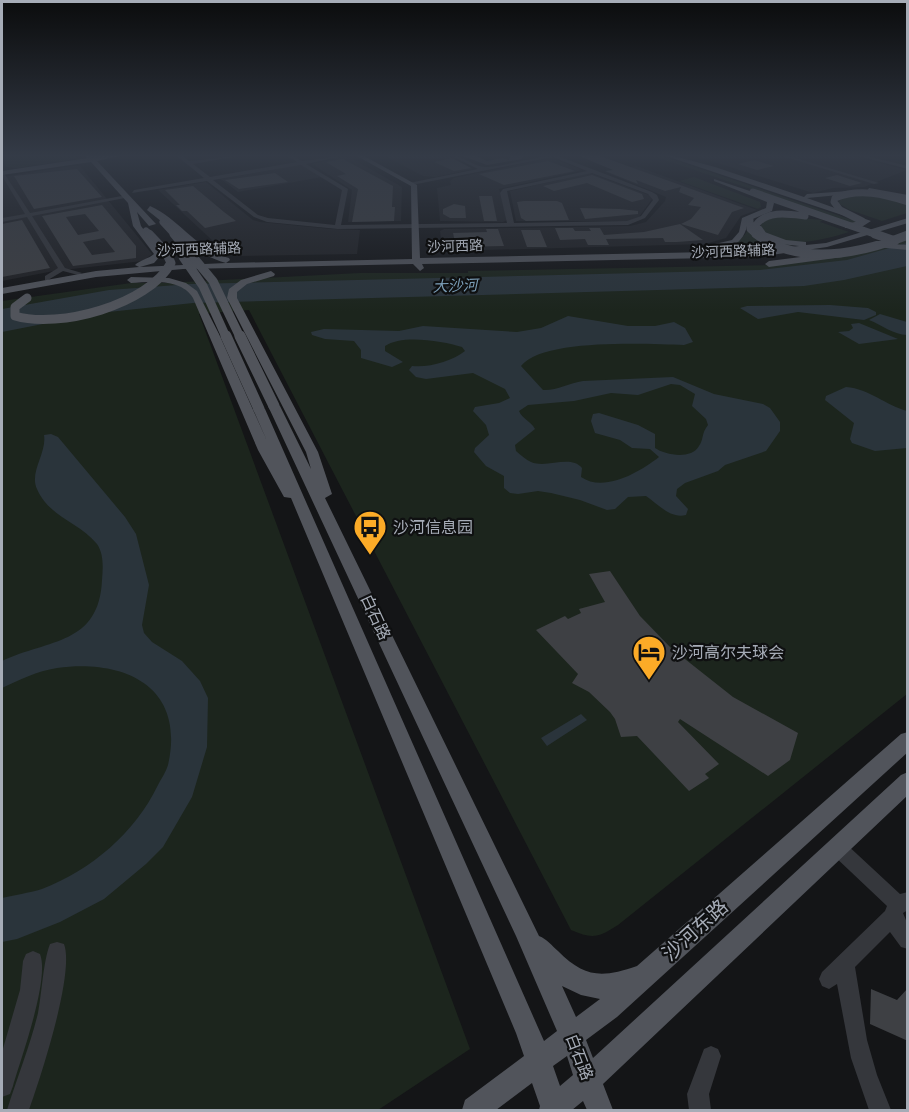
<svg xmlns="http://www.w3.org/2000/svg" width="909" height="1112" viewBox="0 0 909 1112" font-family="'Asap Condensed','Noto Sans SC',sans-serif">
<style>
.built{fill:#202124}
.green{fill:#1c251d}
.water{fill:#2a343b;fill-rule:evenodd}
.building{fill:#3e4044;fill-rule:evenodd}
.lines{fill:none;stroke-linecap:round;stroke-linejoin:round}
.minor{fill:#35373c;fill-rule:evenodd}
.major{fill:#51545b;fill-rule:evenodd}
.major-bridge-far2{stroke:#51545b;stroke-width:7}
.major-bridge-far1{stroke:#51545b;stroke-width:9}
.major-bridge{stroke:#51545b;stroke-width:11}
.labels{text-anchor:middle;stroke-width:4.5;stroke-linejoin:round;paint-order:stroke}
.far-street-label{font-size:14px;fill:#a6acb7;stroke:#0f1011}
.far-water-label{font-size:15px;font-style:italic;fill:#7a9cb5;stroke:#0f1011}
.poi-label{font-size:16px;fill:#a6acb7;stroke:#0f1011;text-anchor:start}
.street-label{font-size:16px;fill:#a6acb7;stroke:#0f1011}
.near-street-label{font-size:20px;fill:#a6acb7;stroke:#0f1011}
</style>
<rect width="100%" height="100%" fill="#141517"/>
<path class="built" d="M385,156H448L473,169L435,177L423,176Z
M695,156H852L907,170L864,187L833,188L813,193Z
M344,157L351,158L402,187L401,221L348,222L352,190L312,164Z
M546,159L557,160L580,169L579,171L499,189L507,220L503,222L440,221L437,188L451,185L450,181L454,178Z
M299,165L304,166L322,177L238,192L221,179Z
M72,166H80L152,254L143,261L54,271L2,281V177Z
M636,166L757,210L741,216L726,238L705,244L450,251L442,248L440,231L444,229L630,226L646,222L665,201L666,197L606,172Z
M590,173L649,195L652,199L639,217L629,221H516L510,191Z
M206,182L253,220L260,222L332,229L360,230L357,254L238,256L227,254L158,190Z"/>
<path class="green" d="M2,156H78L70,160L17,168L6,167Z
M653,156H662L861,223L854,224Z
M694,177L755,200L760,202L761,207L758,209L679,181Z
M871,195L907,203V213L882,221L850,210L838,203L843,196Z
M776,216L823,220L820,222L849,232C827,239 770,255 760,223Z
M750,226L776,241L793,246L701,252C722,249 740,247 750,226Z
M907,239V694L618,925C598,938 592,939 571,930L249,310L199,314L470,1049L378,1110H2V301L131,283H164L360,273H468V271L780,265L852,255Z"/>
<path class="water" d="M907,243V266L844,280L804,286L193,303L99,313L2,332V309L109,290L191,284L760,270L847,260Z
M830,305L868,308L876,312V315L864,320L798,312L758,319L740,308L747,306Z
M880,314L907,322V335C894,335 882,325 869,320Z
M568,316L628,326H655L674,322L685,328L693,342L684,345C649,344 543,338 521,366L543,390C556,391 569,383 583,381L673,377L714,394L763,404L770,408L780,422V431L766,451L725,465L718,471L685,483L677,489L676,496L688,509L686,515C670,519 658,504 646,496L628,497L615,509L607,510L580,500L551,493L538,491L518,494L510,493L504,488V476L486,466L474,452L475,448L489,435L486,425L473,411L475,407L499,403L510,398L505,389L473,373L426,379L416,377L409,370L412,366C429,368 452,361 465,351L462,347C443,341 402,334 385,346V351L403,362L392,367L361,358V350L354,341L325,339L312,335L311,332L324,329L399,331L423,326L517,332L541,328ZM671,384L680,385L695,394L692,406L706,419L708,425C701,434 704,439 699,446C691,460 665,455 655,448V434L638,425L599,413L593,414L591,421L595,433L620,440L632,448L650,449L659,457C640,472 604,493 581,477L582,468C570,454 547,469 531,462C526,460 521,455 516,451L515,445L535,429C531,421 522,419 519,411L528,405L574,401L611,393L638,395Z
M859,323L898,339L859,344L838,332L849,331L853,328L851,324Z
M846,387C870,389 885,405 907,411V448L875,451L852,443L850,439L854,423L825,400L826,396Z
M51,434L58,437L125,517L136,534L149,585L142,625L144,633L152,642L182,661L200,681L208,698L207,747L192,797L163,847L146,864L104,899L60,922L17,939L2,942V898C14,895 29,893 42,889C91,870 135,833 158,785C161,779 166,772 168,765C186,686 124,659 57,668C37,671 19,680 2,688V661C49,639 99,645 102,580C103,568 104,554 97,544C79,522 49,517 37,489C29,472 47,453 44,435Z
M581,714L587,720L547,746L541,738Z"/>
<path class="building" d="M463,156H476L487,161L502,158L509,160L511,156H523L522,159L487,165Z
M579,156H600L744,208L732,212L718,235L681,224L691,219L701,207L688,205L694,198L679,192L681,187L665,191L636,180L638,184L605,171L613,170Z
M452,158L471,168L454,171L434,162Z
M343,159L393,186L392,207H395L394,221L352,222L358,189L337,176L346,174L326,162Z
M754,160L774,166L757,170L738,164Z
M548,161L575,171L504,185L479,174Z
M77,169L102,197L34,209L14,176Z
M275,173L288,182L239,189L225,180Z
M592,175L642,194L644,199L632,202L587,183L554,191L543,186Z
M837,175L862,183L850,186L825,178Z
M193,186L224,212L236,221L205,228L187,211H182L176,205H180L165,190Z
M479,196H492L497,221H484Z
M524,201H557L562,203L569,220L526,221L521,218L517,202Z
M454,204L465,206L466,218H450L443,214V209Z
M102,205L136,246V258L73,266L42,216ZM85,214L99,231L78,235L66,217ZM104,238L115,252L92,255L83,242Z
M580,208L620,209L638,211V214L585,219Z
M22,220L50,268L2,277V224Z
M680,224L703,240L677,242H665L663,238L606,239L609,245H588L585,239L560,240L555,228H573L575,231H591L589,228H600L604,235L644,232Z
M486,229H498L504,246L456,247L453,233L487,232Z
M521,230H540L547,247H527Z
M610,571L640,616L671,648L733,697L798,733L790,760L768,776L680,719L678,722L719,764L705,774L709,778L689,791L637,736L621,737L615,719L610,712L589,692L572,683L578,674L536,630L565,616L568,619L581,613L579,609L605,602L589,574Z
M908,988V1041L870,1024L871,989L897,1000Z"/>
<g class="lines">
<path class="minor" d="M177,156H182L189,161L238,156L193,164L210,177L297,162L288,156H293L302,161L343,156L306,164L348,189L341,225L507,223L500,193L503,189L587,171L553,157L412,185L409,183L478,169L452,156C464,156 475,168 487,167C511,165 534,156 558,156L652,192L657,195L659,200L645,218L628,225L338,229L267,222L254,217L207,181L132,193L134,190L204,178ZM301,165L342,190L335,225L268,218L258,215L213,180ZM592,173L648,194L653,200L641,216L627,221L514,223L507,191Z
M782,156H789L879,183L874,184Z
M858,156H866L908,166V169Z
M2,170L30,213L127,195L130,197L32,216L65,268L82,273L78,275L63,271L48,280H45V276L58,268L27,217L2,222V218L25,214L2,176Z
M838,840L844,842L900,894L908,892V910L903,913L908,925V949L901,947L890,932L855,967L867,1040L877,1075L891,1110H869L851,1058L837,984L829,989L822,986L819,979L822,972L885,911L887,906L832,854L829,848L832,842Z
M57,942L64,944C75,973 40,1079 29,1110H7C17,1078 30,1046 38,1013C42,993 43,962 50,944Z
M33,951L40,954C50,979 21,1058 13,1086L10,1094L2,1097V1052L20,990L23,961L26,954Z
M711,1046L718,1049L721,1056L709,1094L711,1110H689L687,1094L704,1049Z"/>
<path class="major" d="M86,156H119L97,161L156,224L149,226L137,212L141,226L162,254L154,263L140,267L226,263C193,254 173,229 147,210L150,206C180,219 196,250 229,258L230,260L226,263L412,259L411,186L357,156H364L417,185L420,258L757,251L799,246L781,244L759,235L758,233L762,231L786,240L806,242V245L826,243L908,218V223L827,247L757,257L422,264L424,268L420,271L413,264L183,269L96,277L2,294V288L96,271L139,267L135,265C140,260 148,259 154,254L133,226L128,203L91,162L2,175V171L88,158Z
M666,156H674L715,167L804,197L807,194L862,190L860,193L807,198L871,221L860,228H845V224L860,221Z
M714,179L771,198L774,203L772,211L748,221C744,247 728,249 705,251L701,249L702,247L732,240L739,232L742,218L766,208L767,202L714,181Z
M869,188L908,195V199L867,191Z
M872,243L908,245V250L875,247H872Z
M840,252L844,255L843,257L769,267L765,264L769,261Z
M271,271L275,274L274,276L247,284L237,292V298L318,452L332,494L325,498L539,936C547,939 552,946 558,951C585,978 602,978 637,966L901,734L908,732V752L617,1017L586,1040L593,1058L901,775L908,772V795L603,1084L613,1110H587L583,1101L572,1110H539L540,1106L532,1083L496,1110H462L465,1100L524,1056L516,1033L291,498L284,497L258,450L193,298C181,278 151,282 131,283L127,280L131,277L169,278L186,283L197,291L219,334L267,441L253,409L259,405L265,409L544,1041L557,1031L516,936L268,406L270,404L274,402L280,406L311,469L306,452L227,298L229,289L241,280ZM562,986L581,995L600,999L576,1017ZM567,1056L573,1075L560,1086L553,1066Z"/>
<path class="major-bridge-far2" d="M753,192L880,236
M750,220V229L758,236
M862,221L840,210L834,202L835,198C859,188 884,194 908,202
M163,222L176,236
M146,231L151,236
M762,233L756,225C767,210 789,214 805,216"/>
<path class="major-bridge-far1" d="M174,234L213,281L240,337
M756,234C800,267 862,253 908,235
M875,234L895,241
M183,257L203,286L226,337
M27,298L15,307V316C59,329 148,305 171,263L166,252L149,234"/>
<path class="major-bridge" d="M226,336L259,409
M240,336L274,406"/>
</g>
<linearGradient id="sky" x2="0" y2="1"><stop stop-color="#0b0c0d"/><stop offset="0.5" stop-color="#343b47"/><stop offset="1" stop-color="#343b47" stop-opacity="0"/></linearGradient>
<rect width="909" height="311" fill="url(#sky)"/>
<defs>
<g id="bus-pin" transform="scale(1.725)"><path d="M0 17L-7.5 6A9.5 9.5 0 1 1 7.5 6Z" fill="#fcab27" stroke="#0f1011"/><path d="M-5-6H5V4H4V6H2V4H-2V6H-4V4H-5ZM-3.5-4V0h7V-4ZM-3.5 1.2v1.5H-2V1.2ZM2 1.2v1.5H3.5V1.2Z" fill="#111"/></g>
<g id="hotel-pin" transform="scale(1.725)"><path d="M0 17L-7.5 6A9.5 9.5 0 1 1 7.5 6Z" fill="#fcab27" stroke="#0f1011"/><path d="M-6-4.5h1.5V1H6V5H4.5V3h-9V5H-6ZM-4 0a1.8 1.8 0 1 1 3.6 0ZM.5 0V-2.5h3Q6-2.5 6 0Z" fill="#111"/></g>
</defs>
<g fill-rule="evenodd">
<use href="#bus-pin" x="370" y="527"/>
<use href="#hotel-pin" x="649" y="652"/>
</g>
<g class="labels">
<g class="far-street-label">
<text transform="translate(455 246) rotate(-2)" y="5">沙河西路</text>
<text transform="translate(199 249) rotate(-2)" y="5">沙河西路辅路</text>
<text transform="translate(733 251) rotate(-2)" y="5">沙河西路辅路</text>
</g>
<g class="far-water-label">
<text transform="translate(455 286) rotate(-2)" y="5">大沙河</text>
</g>
<g class="poi-label">
<text x="393" y="533">沙河信息园</text>
<text x="672" y="658">沙河高尔夫球会</text>
</g>
<g class="street-label">
<text transform="translate(376 617) rotate(65)" y="6">白石路</text>
<text transform="translate(580 1057) rotate(69)" y="6">白石路</text>
</g>
<g class="near-street-label">
<text transform="translate(695 930) rotate(-42)" y="7">沙河东路</text>
</g>
</g>
<rect width="909" height="1112" fill="none" stroke="#a6acb7" stroke-width="6"/>
</svg>
